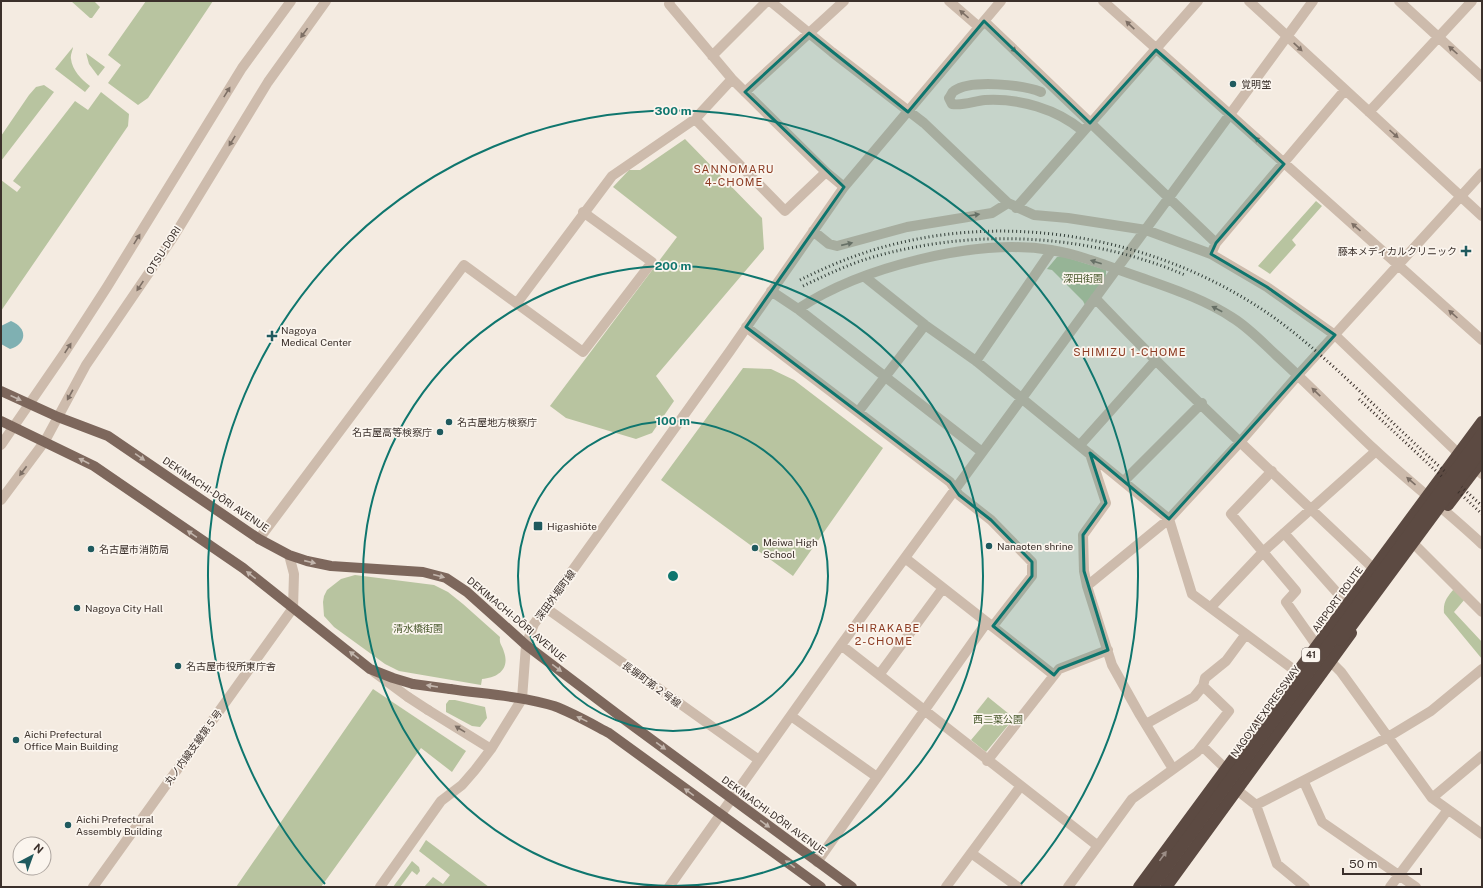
<svg xmlns="http://www.w3.org/2000/svg" width="1483" height="888" viewBox="0 0 1483 888" font-family="'Public Sans','Noto Sans JP',sans-serif">
<style>
.green{fill:#b8c4a0}
.water{fill:#7fb0b2}
.lines{fill:none;stroke-linecap:round;stroke-linejoin:round}
.minor{stroke:#cdbbac;stroke-width:10}
.major{stroke:#7d675c;stroke-width:10}
.highway{stroke:#5c4a42;stroke-width:12}
.rail{stroke:#3b302b;stroke-width:3;stroke-dasharray:1 3;stroke-linecap:butt}
.minor-bridge{stroke:#cdbbac;stroke-width:10}
.major-bridge{stroke:#7d675c;stroke-width:10}
.highway-bridge{stroke:#5c4a42;stroke-width:12}
.oneway{fill:#7d6f65}
.oneway2{fill:#c2b5ac}
.oneway3{fill:#9c8e87}
.marked{fill:#0f766e;fill-opacity:0.2;stroke:#0f766e;stroke-width:3;stroke-linejoin:round}
.ring{fill:none;stroke:#0f766e;stroke-width:2}
.poi-dot{fill:#1f5a5e;stroke:#fbf5ee;stroke-width:1.5}
.labels{text-anchor:middle;stroke-width:3.5;stroke-linejoin:round;paint-order:stroke}
.shield{fill:#fbf5ee;stroke:#756b66;stroke-width:1}
.shield-label{font-size:9px;font-weight:bold;fill:#3b302b}
.poi-label{font-size:10px;fill:#3b302b;stroke:#fbf5ee;text-anchor:start}
.street-label{font-size:10px;fill:#3b302b;stroke:#fbf5ee}
.park-label{font-size:10px;fill:#4a5a2e;stroke:#fbf5ee}
.neighbourhood-label{font-size:11px;letter-spacing:1px;fill:#8c3b22;stroke:#fbf5ee}
.centre{fill:#0f766e;stroke:#fbf5ee;stroke-width:2}
.ring-label{font-size:12px;text-anchor:middle;font-weight:bold;fill:#0f766e;stroke:#fbf5ee;stroke-width:3.5;stroke-linejoin:round;paint-order:stroke}
</style>
<rect width="100%" height="100%" fill="#f4ebe1"/>
<path class="green" d="M71,1H94L100,7L92,18H90Z
M146,1H213L148,98L138,105L108,83L121,65L108,55Z
M73,47C73,50 70,55 71,59C72,70 82,80 90,86L85,92L55,69Z
M86,53L105,67L98,76L89,64Z
M44,85L54,92L1,161V136L29,95L36,87Z
M101,92L129,114L128,126L1,311V180L17,192L21,187L13,181L75,101L88,110Z
M685,139L762,218L764,249L656,376L674,401L652,433L636,439L566,418L550,406L677,237L613,187L629,170H640Z
M1316,201L1322,206L1292,240L1296,245L1270,274L1258,266Z
M1062,256L1106,270V276L1085,305L1083,301L1052,270L1047,269L1057,257Z
M743,368L771,369L794,380L883,448L793,576L661,480Z
M355,575L434,585L448,592L463,604L500,637C499,644 502,645 504,652C510,669 498,678 482,679L481,685L399,671L385,664L334,627L324,616L323,602L324,596L327,590L341,579Z
M1454,589L1465,599L1454,612L1482,642V659L1444,613C1443,602 1447,597 1454,589Z
M373,689L466,751L452,772L421,748L321,887H236Z
M988,697L1014,718L986,752L971,740L987,721L976,712Z
M449,700H455L485,707L487,718L480,727L472,726L446,712V704Z
M426,840L489,887H424L433,877L443,884L450,875L419,851Z
M412,861L419,867L420,871L417,875L412,871L400,887H393Z"/>
<path class="water" d="M11,321C28,328 27,344 10,349L1,344V326Z"/>
<g class="lines">
<path class="minor" d="M670,1L669,4L732,79L826,172L844,187
M770,1L832,52L924,123L1008,203L1034,215L1068,218L1146,230L1211,254L1267,287L1335,335L1459,454L1482,474
M949,1L979,27
M1103,1L1482,340
M1249,1L1482,216
M1399,1L1482,77
M984,21L1216,243L1211,254
M712,56L767,1
M745,92L844,1
M1041,92C1023,85 972,79 954,91C952,92 951,96 949,98L952,104C963,106 974,101 985,100C1019,98 1057,109 1083,131
M1369,112L1472,1
M695,119L785,211L826,172
M1016,208L1198,1
M813,231L829,244L837,246L907,227L992,213L1008,203
M1216,243L1345,90
M865,277L925,325L976,361L1169,519L1192,594L1297,672
M771,291L798,309L982,452
M1095,298C1184,392 1280,479 1374,569
M517,303L612,176L695,119L732,79
M798,309C861,267 976,238 1051,250C1082,255 1112,268 1142,278C1173,289 1206,300 1233,318C1249,328 1262,342 1276,355C1309,385 1341,418 1374,449C1409,482 1447,511 1482,544
M746,327L950,482L959,495L991,520L1032,562V576L993,626
M976,361L1052,250
M858,412L925,325
M1,445L65,352L107,287L242,68L291,1
M1080,445L1155,361
M1090,454L1106,503L1083,535L1084,571L1087,586L1112,665L1140,715L1173,769
M1272,471L1231,514L1296,591L1286,602L1317,646
M1124,481L1202,403
M1,500L45,441L86,365L174,236L268,82L326,1
M1284,533L1348,605
M259,539L464,265L583,352L652,262L583,212
M1417,547L1482,612
M905,558L1054,675
M1087,586L1169,519L1241,441L1298,375L1482,173
M1211,607L1264,551L1376,451
M546,608L759,760
M841,645L1098,846
M1330,661L1341,672L1432,798L1482,834
M374,672L408,697
M879,675L943,588
M428,710L491,749
M791,716L877,777
M1146,724L1194,697L1203,686L1205,678L1226,661L1246,634
M1202,746L1226,769
M987,761L1059,669L1108,650
M1304,782L1322,822L1416,887
M1237,790L1256,805
M1432,798L1482,756
M971,853L1018,887
M817,862L987,622
M93,887L293,608L294,574L289,555
M380,887L441,801L462,785L475,770L491,749L522,699L526,645L534,624L730,351L844,187L1001,1
M669,887L841,645L1313,1
M946,887L1020,787
M1068,887L1132,799L1197,752L1229,711L1203,686
M1305,887L1277,864L1256,805L1388,737L1431,711L1482,669
M1390,887L1447,811"/>
<path class="major" d="M1,391L58,417L108,436L259,539L289,555L307,561L331,566L423,572L446,578L467,592L526,645L621,717L852,887
M1,421L94,466L243,568L370,669L393,678L413,684
M450,689C484,694 521,696 554,706C573,713 592,724 609,733L821,887"/>
<path class="highway" d="M1448,505L1482,460
M1139,887L1482,422
M1166,887L1351,633"/>
<path class="rail" d="M800,280C832,264 864,251 899,243C1027,212 1170,243 1276,319C1317,349 1353,385 1390,420C1420,449 1451,477 1482,506
M803,286C826,275 849,264 873,257C975,228 1087,233 1185,275
M1359,399L1482,514"/>
<path class="minor-bridge" d="M408,697L428,710"/>
<path class="major-bridge" d="M413,684L450,689"/>
<path class="highway-bridge" d="M1341,640L1482,449
M1152,887L1482,434"/>
</g>
<defs><path id="oneway-solid" d="M-6-.8H1V-3.2L6.5 0L1 3.2V.8H-6Z"/></defs>
<g class="oneway">
<use href="#oneway-solid" transform="translate(964 14) rotate(-140)"/>
<use href="#oneway-solid" transform="translate(1130 25) rotate(-137)"/>
<use href="#oneway-solid" transform="translate(304 33) rotate(126)"/>
<use href="#oneway-solid" transform="translate(1298 47) rotate(43)"/>
<use href="#oneway-solid" transform="translate(1012 48) rotate(43)"/>
<use href="#oneway-solid" transform="translate(1453 50) rotate(-138)"/>
<use href="#oneway-solid" transform="translate(227 92) rotate(-58)"/>
<use href="#oneway-solid" transform="translate(1394 134) rotate(42)"/>
<use href="#oneway-solid" transform="translate(232 141) rotate(122)"/>
<use href="#oneway-solid" transform="translate(1259 141) rotate(-138)"/>
<use href="#oneway-solid" transform="translate(974 215) rotate(-9)"/>
<use href="#oneway-solid" transform="translate(1356 227) rotate(-139)"/>
<use href="#oneway-solid" transform="translate(137 239) rotate(-58)"/>
<use href="#oneway-solid" transform="translate(847 244) rotate(-13)"/>
<use href="#oneway-solid" transform="translate(1096 262) rotate(-162)"/>
<use href="#oneway-solid" transform="translate(140 286) rotate(124)"/>
<use href="#oneway-solid" transform="translate(1217 309) rotate(-152)"/>
<use href="#oneway-solid" transform="translate(1453 314) rotate(-138)"/>
<use href="#oneway-solid" transform="translate(68 348) rotate(-57)"/>
<use href="#oneway-solid" transform="translate(1316 392) rotate(-136)"/>
<use href="#oneway-solid" transform="translate(70 395) rotate(119)"/>
<use href="#oneway-solid" transform="translate(23 471) rotate(127)"/>
<use href="#oneway-solid" transform="translate(1411 481) rotate(-139)"/>
<use href="#oneway-solid" transform="translate(460 729) rotate(-148)"/>
</g>
<g class="oneway2">
<use href="#oneway-solid" transform="translate(16 398) rotate(24)"/>
<use href="#oneway-solid" transform="translate(140 457) rotate(35)"/>
<use href="#oneway-solid" transform="translate(84 461) rotate(-153)"/>
<use href="#oneway-solid" transform="translate(192 534) rotate(-145)"/>
<use href="#oneway-solid" transform="translate(310 562) rotate(13)"/>
<use href="#oneway-solid" transform="translate(251 575) rotate(-142)"/>
<use href="#oneway-solid" transform="translate(439 576) rotate(15)"/>
<use href="#oneway-solid" transform="translate(354 655) rotate(-142)"/>
<use href="#oneway-solid" transform="translate(557 668) rotate(37)"/>
<use href="#oneway-solid" transform="translate(432 686) rotate(-171)"/>
<use href="#oneway-solid" transform="translate(582 719) rotate(-154)"/>
<use href="#oneway-solid" transform="translate(661 746) rotate(36)"/>
<use href="#oneway-solid" transform="translate(689 792) rotate(-144)"/>
<use href="#oneway-solid" transform="translate(765 824) rotate(36)"/>
<use href="#oneway-solid" transform="translate(790 864) rotate(-144)"/>
</g>
<use class="oneway3" href="#oneway-solid" transform="translate(1163 856) rotate(-54)"/>
<path class="marked" d="M984,21L1090,123L1156,50L1230,115L1284,164L1216,243L1211,254L1267,287L1335,335L1169,519L1090,453L1106,503L1083,535L1084,571L1108,650L1059,669L1054,675L993,626L1032,576V562L991,520L959,495L950,482L746,327L844,187L745,92L809,33L908,112Z"/>
<g class="ring">
<circle cx="673" cy="576" r="155"/>
<circle cx="673" cy="576" r="310"/>
<path d="M325 884A465 465 0 1 1 1021 884"/>
</g>
<g class="poi-dot">
<circle cx="1233" cy="84" r="4"/>
<path d="M1464 245h4v4h4v4h-4v4h-4v-4h-4v-4h4z"/>
<path d="M270 330h4v4h4v4h-4v4h-4v-4h-4v-4h4z"/>
<circle cx="449" cy="422" r="4"/>
<circle cx="440" cy="432" r="4"/>
<rect x="533" y="521" width="10" height="10" rx="2"/>
<circle cx="989" cy="546" r="4"/>
<circle cx="755" cy="548" r="4"/>
<circle cx="91" cy="549" r="4"/>
<circle cx="77" cy="608" r="4"/>
<circle cx="178" cy="666" r="4"/>
<circle cx="16" cy="740" r="4"/>
<circle cx="68" cy="825" r="4"/>
</g>
<g class="labels">
<rect class="shield" x="1302" y="648" width="18" height="14" rx="3"/>
<g class="shield-label">
<text x="1311" y="658">41</text>
</g>
<g class="poi-label">
<text x="1241" y="88">覚明堂</text>
<text x="1457" y="255" text-anchor="end">藤本メディカルクリニック</text>
<text x="281" y="334">Nagoya<tspan x="281" dy="12">Medical Center</tspan></text>
<text x="457" y="426">名古屋地方検察庁</text>
<text x="432" y="436" text-anchor="end">名古屋高等検察庁</text>
<text x="547" y="530">Higashiōte</text>
<text x="763" y="546">Meiwa High<tspan x="763" dy="12">School</tspan></text>
<text x="997" y="550">Nanaoten shrine</text>
<text x="99" y="553">名古屋市消防局</text>
<text x="85" y="612">Nagoya City Hall</text>
<text x="186" y="670">名古屋市役所東庁舎</text>
<text x="24" y="738">Aichi Prefectural<tspan x="24" dy="12">Office Main Building</tspan></text>
<text x="76" y="823">Aichi Prefectural<tspan x="76" dy="12">Assembly Building</tspan></text>
</g>
<g class="street-label">
<text transform="translate(163 250) rotate(-57)" y="4">OTSU-DORI</text>
<text transform="translate(216 494) rotate(34)" y="4">DEKIMACHI-DŌRI AVENUE</text>
<text transform="translate(555 595) rotate(-54)" y="4">深田外堀町線</text>
<text transform="translate(1337 599) rotate(-54)" y="4">AIRPORT ROUTE</text>
<text transform="translate(517 619) rotate(40)" y="4">DEKIMACHI-DŌRI AVENUE</text>
<text transform="translate(652 684) rotate(36)" y="4">長塀町第２号線</text>
<text transform="translate(1265 711) rotate(-54)" y="4">NAGOYA EXPRESSWAY</text>
<text transform="translate(193 747) rotate(-54)" y="4">丸ノ内線支線第５号</text>
<text transform="translate(774 815) rotate(36)" y="4">DEKIMACHI-DŌRI AVENUE</text>
</g>
<g class="park-label">
<text x="1083" y="282">深田街園</text>
<text x="418" y="632">清水橋街園</text>
<text x="998" y="723">西二葉公園</text>
</g>
<g class="neighbourhood-label">
<text x="734" y="173">SANNOMARU<tspan x="734" dy="13">4-CHOME</tspan></text>
<text x="1130" y="356">SHIMIZU 1-CHOME</text>
<text x="884" y="632">SHIRAKABE<tspan x="884" dy="13">2-CHOME</tspan></text>
</g>
</g>
<circle cx="673" cy="576" r="6" class="centre"/>
<g class="ring-label">
<text x="673" y="115">300 m</text>
<text x="673" y="270">200 m</text>
<text x="673" y="425">100 m</text>
</g>
<rect width="1483" height="888" fill="none" stroke="#3b302b" stroke-width="4"/>
<g transform="translate(32 856) rotate(41)"><circle r="19" fill="#fbf5ee" stroke="#aea6a0"/>
<path d="M0-3L7 15L0 10L-7 15Z" fill="#1f5a5e"/>
<text y="-6" font-size="11" font-weight="bold" text-anchor="middle" fill="#3b302b">N</text>
</g>
<path d="M1343 868v6h78v-6" fill="none" stroke="#3b302b" stroke-width="2"/>
<text x="1349" y="868" font-size="12" fill="#3b302b" stroke="#fbf5ee" stroke-width="3" paint-order="stroke">50 m</text>
</svg>
